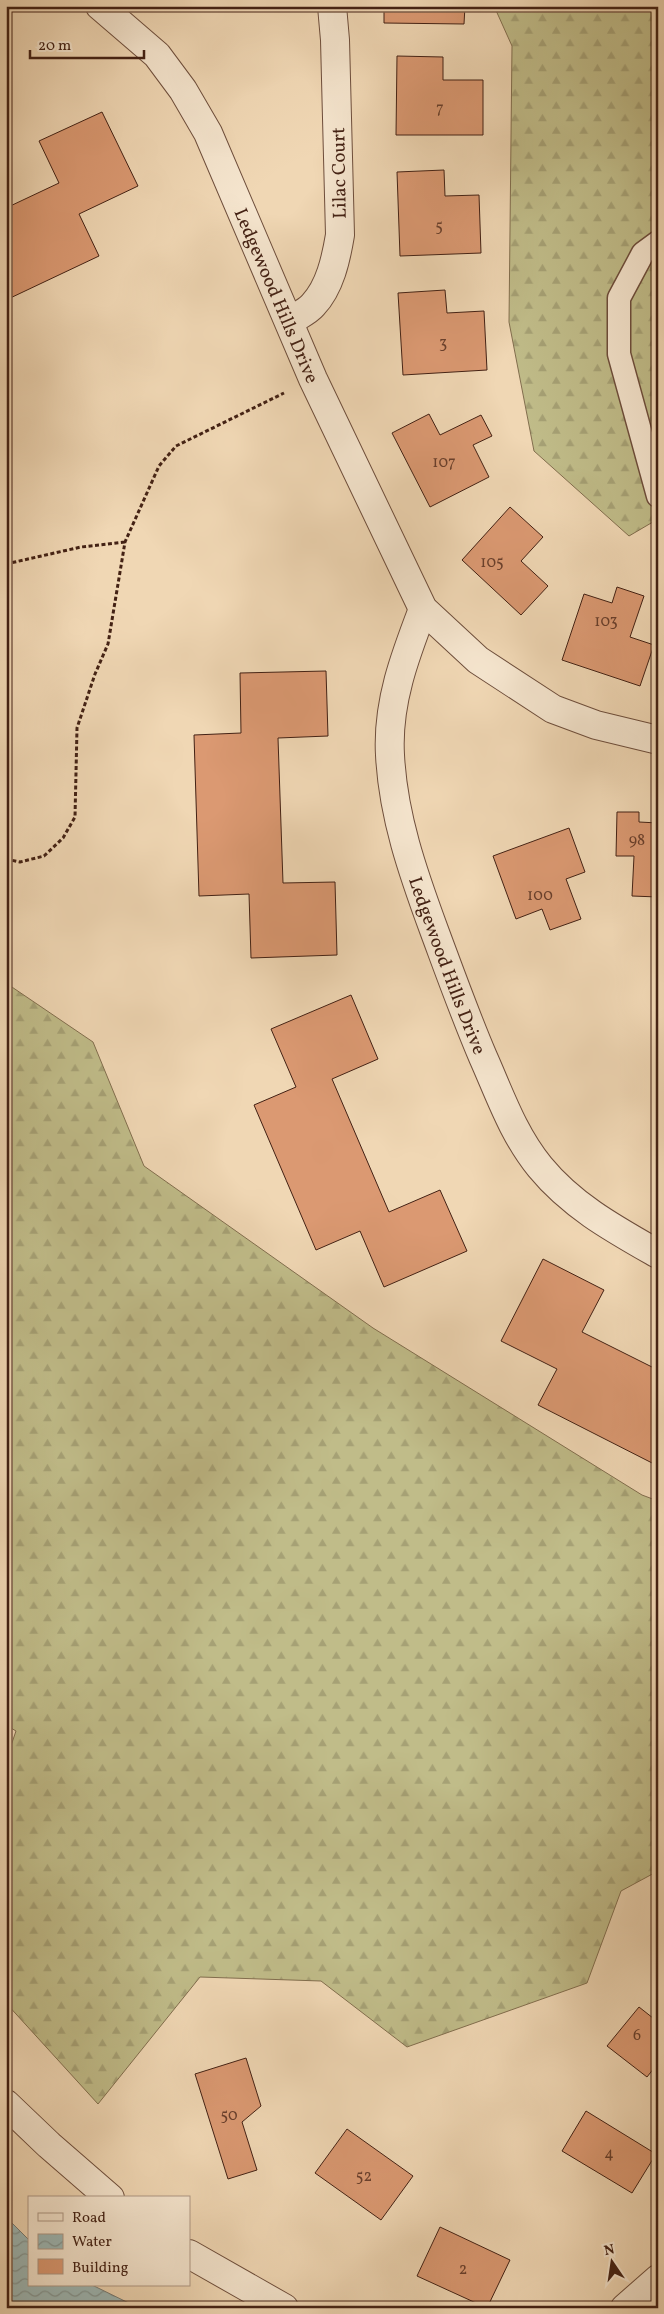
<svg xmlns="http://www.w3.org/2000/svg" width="664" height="2314" viewBox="0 0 664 2314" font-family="Vollkorn,serif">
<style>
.forest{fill:url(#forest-firs);stroke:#826e4e}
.water{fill:url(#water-waves);stroke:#797c75}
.building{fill:#db9972;stroke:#432114}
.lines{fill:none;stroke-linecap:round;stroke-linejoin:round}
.lane-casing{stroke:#6e4e3c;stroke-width:25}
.street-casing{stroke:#6e4e3c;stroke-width:30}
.path{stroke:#432114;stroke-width:3;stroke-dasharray:4 2.5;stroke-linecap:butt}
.lane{stroke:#f5e5ce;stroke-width:22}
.street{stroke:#f5e5ce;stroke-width:28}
.labels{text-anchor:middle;stroke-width:4.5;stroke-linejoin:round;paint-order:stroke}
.number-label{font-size:16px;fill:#693f2c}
.street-label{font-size:19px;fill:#432114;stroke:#f5e5ce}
</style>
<defs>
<pattern id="forest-firs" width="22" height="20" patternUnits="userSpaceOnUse" patternTransform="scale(1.25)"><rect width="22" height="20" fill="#c0bc89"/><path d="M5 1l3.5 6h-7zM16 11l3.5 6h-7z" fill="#a6a175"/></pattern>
<pattern id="water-waves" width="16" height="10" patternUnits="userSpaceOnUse" patternTransform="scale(1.25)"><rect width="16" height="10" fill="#9db8b6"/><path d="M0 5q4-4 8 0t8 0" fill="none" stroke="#829593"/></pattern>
</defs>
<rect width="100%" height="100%" fill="#f0d7b4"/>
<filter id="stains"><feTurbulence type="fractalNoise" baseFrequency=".004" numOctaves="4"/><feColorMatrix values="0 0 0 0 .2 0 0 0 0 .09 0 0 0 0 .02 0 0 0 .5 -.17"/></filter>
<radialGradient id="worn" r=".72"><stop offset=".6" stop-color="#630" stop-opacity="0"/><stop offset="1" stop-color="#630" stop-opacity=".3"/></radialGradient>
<path class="forest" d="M494,6H658V519L629,536L534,451L509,322L512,46Z
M6,983L93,1042L144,1166L373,1328L642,1495L658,1501V1871L621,1891L587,1983L407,2047L321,1981L200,1977L98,2104L6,2003V1760L16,1731L6,1725Z"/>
<path class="water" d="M6,2217L29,2240V2285H92L139,2308H6Z"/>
<path class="building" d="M384,6H465L464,24L384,23Z
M397,56L443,57V80H483V135H396Z
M102,112L138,186L79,214L99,256L6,300V208L59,183L39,141Z
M444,170L445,196L479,195L481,253L400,256L397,172Z
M445,290L447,313L484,311L487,370L403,375L398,293Z
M429,414L440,435L481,415L492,436L473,445L489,477L430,507L392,433Z
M510,507L543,537L521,561L548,586L521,615L462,560Z
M617,587L644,596L630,637L654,645L640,686L562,660L584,594L612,603Z
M326,671L328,736L278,738L283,883L335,882L337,955L251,958L249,894L199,896L194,735L241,733L240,673Z
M617,812H639V822L658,823V897L632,896L634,856H616Z
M569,828L585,872L566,879L581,919L550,930L542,909L516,919L493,856Z
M351,995L378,1059L332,1079L389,1212L440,1190L467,1251L384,1287L360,1231L316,1250L254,1105L296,1087L271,1029Z
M543,1259L604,1290L582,1332L658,1370V1466L538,1405L557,1369L501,1341Z
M639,2007L658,2022V2063L647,2077L607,2046Z
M246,2058L261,2106L242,2122L257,2170L228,2179L195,2074Z
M586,2111L656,2154L632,2193L562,2151Z
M347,2129L413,2176L381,2220L315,2173Z
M440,2227L510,2260L487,2308L417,2276Z"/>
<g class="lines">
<g class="lane-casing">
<path id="lane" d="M658,242L643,253L619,298V354L658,496"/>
</g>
<g class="street-casing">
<g id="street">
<path id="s1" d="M100,6L157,55L183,90L208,133L313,379L423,609L478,660L553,709L596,725L658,740"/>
<path d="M290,321C297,316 307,312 313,305C330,287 336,259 340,235L335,40L332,6"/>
<path id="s2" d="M423,609C405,656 387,703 390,755C393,816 413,873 434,930C450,973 465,1015 483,1057C500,1095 513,1134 540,1167C572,1206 614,1229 658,1254"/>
<path d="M6,2104L49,2145L110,2198"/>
<path d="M189,2254L284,2308"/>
<path d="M625,2308L658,2279"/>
</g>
</g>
<path class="path" d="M6,564L81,547L125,542
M6,859L20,862L44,856L63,838L75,817L77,728L95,674L108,644L125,542L159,466L176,446L284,393"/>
<use href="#lane" class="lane"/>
<use href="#street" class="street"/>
</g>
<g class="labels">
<g class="number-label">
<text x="440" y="113">7</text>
<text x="439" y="231">5</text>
<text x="443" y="348">3</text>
<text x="444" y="467">107</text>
<text x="492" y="567">105</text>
<text x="606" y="626">103</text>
<text x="637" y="845">98</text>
<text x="540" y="900">100</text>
<text x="637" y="2040">6</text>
<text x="229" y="2120">50</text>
<text x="609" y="2158">4</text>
<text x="364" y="2181">52</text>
<text x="463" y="2274">2</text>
</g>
<g class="street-label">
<text transform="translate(338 173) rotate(-91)" y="7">Lilac Court</text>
<text dy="7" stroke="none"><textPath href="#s1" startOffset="345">Ledgewood Hills Drive</textPath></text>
<text dy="7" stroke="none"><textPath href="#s2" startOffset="370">Ledgewood Hills Drive</textPath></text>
</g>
</g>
<rect width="664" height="2314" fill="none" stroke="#f0d7b4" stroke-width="25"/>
<rect x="8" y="8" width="649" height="2299" fill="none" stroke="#432114" stroke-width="2.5"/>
<rect x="12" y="12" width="639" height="2289" fill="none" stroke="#432114"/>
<rect x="28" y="2196" width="162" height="90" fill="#f5e5ce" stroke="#ae9784"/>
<rect x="38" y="2213" width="25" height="8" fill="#f5e5ce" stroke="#ae9784"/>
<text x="72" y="2222" font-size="15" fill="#432114">Road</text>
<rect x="38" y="2234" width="25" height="15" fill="url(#water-waves)" stroke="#ae9784"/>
<text x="72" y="2246" font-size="15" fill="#432114">Water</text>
<rect x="38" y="2259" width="25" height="15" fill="#db9972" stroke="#ae9784"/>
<text x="72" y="2272" font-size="15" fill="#432114">Building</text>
<g transform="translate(612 2262) rotate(347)" stroke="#f5e5ce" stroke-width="4" paint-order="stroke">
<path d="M0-4L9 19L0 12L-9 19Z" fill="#432114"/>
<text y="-8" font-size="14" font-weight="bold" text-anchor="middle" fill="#432114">N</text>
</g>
<path d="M30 50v8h114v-8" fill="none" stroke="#432114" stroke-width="2.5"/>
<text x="38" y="50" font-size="15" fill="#432114" stroke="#f5e5ce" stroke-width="4" paint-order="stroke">20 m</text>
<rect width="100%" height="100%" filter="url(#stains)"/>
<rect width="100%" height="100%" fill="url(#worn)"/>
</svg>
